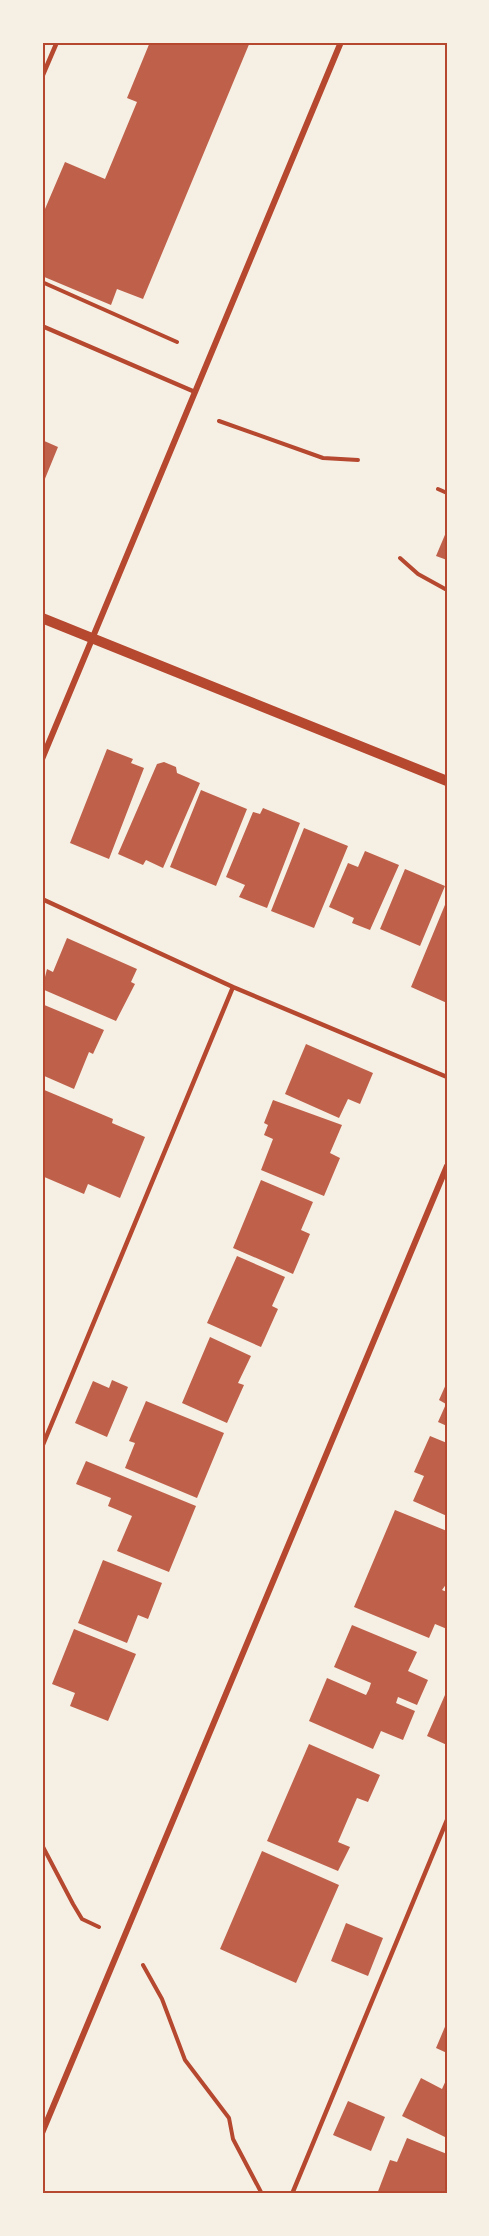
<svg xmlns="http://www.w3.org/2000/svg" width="489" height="2236" viewBox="0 0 489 2236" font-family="Helvetica,sans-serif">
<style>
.building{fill:#bf614a}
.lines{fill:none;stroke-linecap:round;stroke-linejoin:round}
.path{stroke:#b5482f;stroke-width:4}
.service{stroke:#b5482f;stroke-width:4.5}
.minor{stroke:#b5482f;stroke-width:6}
.tertiary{stroke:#b5482f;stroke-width:10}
.neatline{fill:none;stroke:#b5482f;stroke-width:2}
</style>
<rect width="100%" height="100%" fill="#f6efe4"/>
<path class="building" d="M150,42H250L143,299L117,289L111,305L42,276V216L65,162L105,179L137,102L127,98Z
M42,440L58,447L42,486Z
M447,530V560L436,556Z
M107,749L133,759L131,763L144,768L109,859L70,843Z
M164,762L176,767L177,773L200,783L163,868L146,860L143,865L118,854L157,764Z
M201,790L247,809L216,886L170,867Z
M263,808L300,823L267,908L239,897L245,885L226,877L253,812L260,814Z
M304,828L348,846L314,928L271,911Z
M365,851L399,865L370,930L352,923L354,918L329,907L348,863L358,867Z
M405,869L445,886L420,946L380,929Z
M447,900V1003L411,987Z
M67,938L137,969L131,982L135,984L116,1021L42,989L47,969L53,972Z
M42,1004L104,1030L93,1054L89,1052L74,1089L42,1075Z
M306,1044L373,1073L360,1104L348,1099L339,1118L285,1094Z
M42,1089L113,1119L112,1123L145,1137L120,1198L88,1184L84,1194L42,1176Z
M273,1100L342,1125L330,1153L340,1158L324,1196L261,1170L273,1139L264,1135L268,1125L264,1123Z
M261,1180L313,1202L301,1230L310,1234L293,1274L233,1248Z
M237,1256L285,1277L272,1306L278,1309L261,1347L207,1323Z
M210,1337L251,1356L238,1383L244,1385L227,1423L182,1403Z
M112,1380L128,1387L107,1437L75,1423L93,1381L109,1388Z
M447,1382V1426L438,1422L446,1404L439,1400Z
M146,1401L224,1433L197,1498L125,1468L135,1443L129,1441Z
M430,1436L447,1443V1516L413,1501L424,1476L414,1472Z
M86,1461L196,1506L169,1572L117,1551L132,1516L108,1506L111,1498L76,1484Z
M395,1510L447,1531V1583L442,1590L447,1592V1629L435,1624L429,1638L354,1607Z
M103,1560L162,1583L148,1619L138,1615L127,1643L78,1623Z
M352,1625L417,1652L408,1671L428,1680L417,1705L398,1697L396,1703L415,1711L403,1740L381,1731L373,1749L309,1721L327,1678L366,1695L369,1689L371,1683L334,1667Z
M74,1629L136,1654L108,1721L70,1706L75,1693L52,1684Z
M445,1695L447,1696V1745L427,1736Z
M309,1744L380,1775L368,1802L357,1798L338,1842L350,1847L338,1871L267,1841Z
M262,1851L339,1885L296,1983L220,1949Z
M346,1923L383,1938L368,1976L331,1961Z
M447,2022V2053L436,2048Z
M421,2078L442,2089L447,2078V2138L402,2116Z
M348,2101L385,2117L371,2151L333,2135Z
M407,2138L447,2154V2194H377L390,2160L397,2162Z"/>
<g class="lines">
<path class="path" d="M42,282L177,342
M219,421L323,458L358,460
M438,489L447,493
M400,558L418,574L447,590
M42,1845L73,1904L82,1919L99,1927
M143,1965L162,1999L185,2060L229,2118L233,2139L262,2194"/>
<path class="service" d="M42,77L57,42
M42,326L195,392
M42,899L233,987L447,1077
M42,1447L233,987
M292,2194L447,1820"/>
<path class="minor" d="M42,759L341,42
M42,2133L447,1166"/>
<path class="tertiary" d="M42,618L447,781"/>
</g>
<rect width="489" height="2236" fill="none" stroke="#f6efe4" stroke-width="87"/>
<rect x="44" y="44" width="402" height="2148" class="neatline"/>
</svg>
